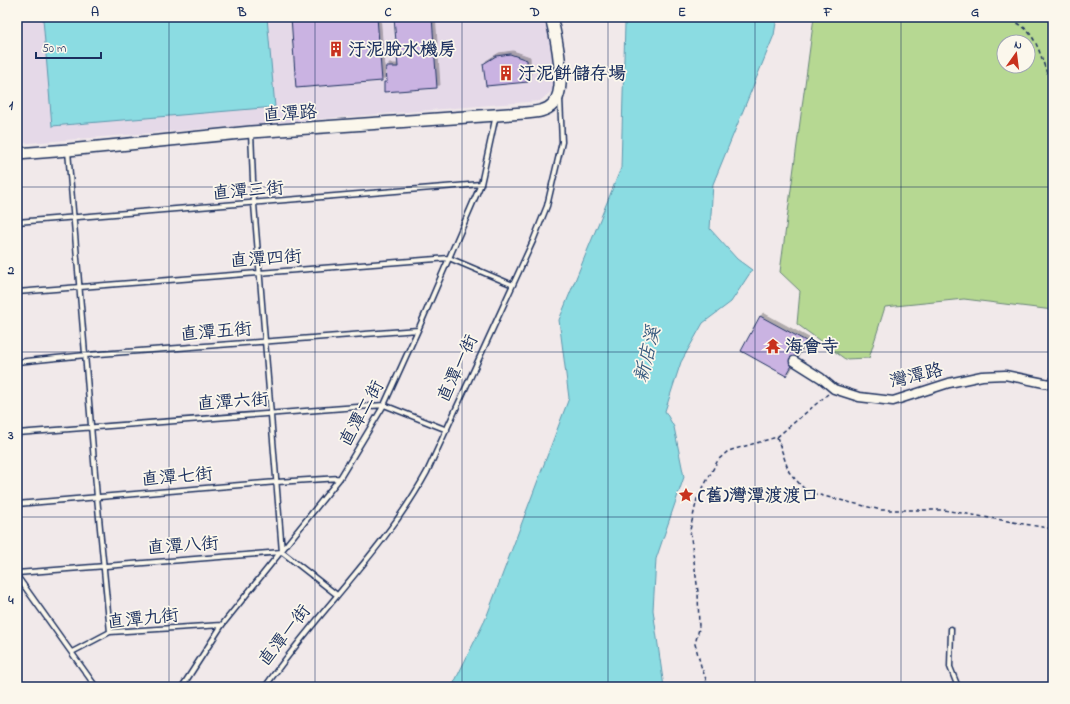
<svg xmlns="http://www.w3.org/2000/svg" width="1070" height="704" viewBox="0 0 1070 704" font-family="'Indie Flower','LXGW WenKai TC',sans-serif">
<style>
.built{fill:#e5d9e8}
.green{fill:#b6d892;stroke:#688478;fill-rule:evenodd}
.water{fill:#8bdce2;stroke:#5e97ad}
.building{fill:#cab3e2;stroke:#1b2f5e;filter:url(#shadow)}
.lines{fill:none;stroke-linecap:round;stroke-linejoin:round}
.lane-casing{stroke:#1b2f5e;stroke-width:7}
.street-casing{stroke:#1b2f5e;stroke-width:11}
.secondary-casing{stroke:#1b2f5e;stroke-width:14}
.path{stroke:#1b2f5e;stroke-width:1.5;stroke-dasharray:4 3;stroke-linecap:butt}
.lane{stroke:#fbf7ec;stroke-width:4}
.street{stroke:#fbf7ec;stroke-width:8}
.secondary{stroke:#fbf7ec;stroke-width:11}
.grid{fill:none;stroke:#1b2f5e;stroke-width:1;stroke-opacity:0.55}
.labels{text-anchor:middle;stroke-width:3.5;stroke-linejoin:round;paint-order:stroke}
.poi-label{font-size:18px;font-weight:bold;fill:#1b2f5e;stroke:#fbf7ec;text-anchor:start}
.street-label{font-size:18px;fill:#1b2f5e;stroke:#fbf7ec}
.water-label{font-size:19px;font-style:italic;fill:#375a7f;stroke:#fbf7ec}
.neatline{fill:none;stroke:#1b2f5e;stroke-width:1.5}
.grid-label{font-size:13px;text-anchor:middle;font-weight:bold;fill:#1b2f5e}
</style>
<defs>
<filter id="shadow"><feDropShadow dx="3" dy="-3" stdDeviation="0" flood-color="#0004"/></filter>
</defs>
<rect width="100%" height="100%" fill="#f1e9ea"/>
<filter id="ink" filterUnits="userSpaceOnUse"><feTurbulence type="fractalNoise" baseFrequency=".025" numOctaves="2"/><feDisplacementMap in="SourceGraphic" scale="8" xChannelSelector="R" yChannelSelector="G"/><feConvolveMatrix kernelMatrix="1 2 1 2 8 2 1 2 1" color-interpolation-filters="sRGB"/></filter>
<g filter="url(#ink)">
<path class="built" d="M17,17H545L556,77L553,90L540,101L17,144Z"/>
<path class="green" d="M814,17H1053V310L964,299L885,307L869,358L845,359L797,324L800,291L780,272ZM1004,42H1028V66H1004Z"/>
<path class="water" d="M61,17H267L275,107L52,126L43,19Z
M623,17H777L774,35L713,184L710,229L737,259L752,270L731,302L703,323L681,362L665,411L674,427L684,477L656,559L653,610L664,687H452L486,618L569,398L559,320L621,168L625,23Z"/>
<path class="building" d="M291,17H377L382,81L296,88Z
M394,17H432L437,88L384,92V82H387L386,67H398Z
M510,54L527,60L528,82L486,86L483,64L496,56Z
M760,316L806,341L786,376L741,351Z"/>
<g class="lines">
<g class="lane-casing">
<path id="lane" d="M251,133L254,204L282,552
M68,151L97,497L110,632
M17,222L481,184
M17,292L449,258L513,285
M17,362L86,355L418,330
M17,433L384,405L447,430
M17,504L277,482L340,478
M17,573L282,552L337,595
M17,576L96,687
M951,629L950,667L958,687
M72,652L110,632L222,625
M182,687L222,625L340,478L384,405L418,330L481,184L496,115
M265,687C316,613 384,551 427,472L533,241L547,206L562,142L560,98"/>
</g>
<g class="street-casing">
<path id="street" d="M794,361L821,378L834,389L859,397L893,401L949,383L982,376L1005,375L1049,384L1053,382
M17,686V687"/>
</g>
<g class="secondary-casing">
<path id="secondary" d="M17,154L68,150L251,132L524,113C534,112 546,112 553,104C568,90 556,36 551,17"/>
</g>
<path class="path" d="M1006,17V19C1035,25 1039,52 1048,76L1053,78
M777,437L789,472L807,492L881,510H944L1053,529
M709,687L701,666L695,644L699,629L698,592L690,530L697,499L718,460L728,451L777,437L828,394"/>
<use href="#lane" class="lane"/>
<use href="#street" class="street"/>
<use href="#secondary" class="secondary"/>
</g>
</g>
<path class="grid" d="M169,17V687M315,17V687M462,17V687M608,17V687M755,17V687M901,17V687M17,187H1053M17,352H1053M17,517H1053"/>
<defs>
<g id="building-bare" transform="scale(1.2)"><path d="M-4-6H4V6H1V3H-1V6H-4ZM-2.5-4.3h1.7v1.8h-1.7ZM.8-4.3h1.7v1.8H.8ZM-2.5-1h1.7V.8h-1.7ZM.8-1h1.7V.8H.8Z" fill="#c8321e" stroke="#fbf7ec" stroke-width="2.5" paint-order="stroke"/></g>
<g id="temple-bare" transform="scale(1.2)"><path d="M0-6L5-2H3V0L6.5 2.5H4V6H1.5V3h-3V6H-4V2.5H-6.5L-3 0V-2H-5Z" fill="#c8321e" stroke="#fbf7ec" stroke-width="2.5" paint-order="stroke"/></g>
<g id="sight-bare" transform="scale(1.2)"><path d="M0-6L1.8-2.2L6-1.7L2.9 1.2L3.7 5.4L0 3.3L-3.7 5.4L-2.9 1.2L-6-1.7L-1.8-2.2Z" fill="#c8321e" stroke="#fbf7ec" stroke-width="2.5" paint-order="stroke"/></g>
</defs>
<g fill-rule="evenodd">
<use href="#building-bare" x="336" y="49"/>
<use href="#building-bare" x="506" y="73"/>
<use href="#temple-bare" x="773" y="346"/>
<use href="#sight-bare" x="686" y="495"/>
</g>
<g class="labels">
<g class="poi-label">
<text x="348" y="55">汙泥脫水機房</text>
<text x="518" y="79">汙泥餅儲存場</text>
<text x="785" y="352">海會寺</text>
<text x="698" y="501">(舊)灣潭渡渡口</text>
</g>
<g class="street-label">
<text transform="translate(290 113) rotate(-4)" y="6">直潭路</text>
<text transform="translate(248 190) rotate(-5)" y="6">直潭三街</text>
<text transform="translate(266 258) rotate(-4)" y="6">直潭四街</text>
<text transform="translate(216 331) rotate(-5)" y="6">直潭五街</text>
<text transform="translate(457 368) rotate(-65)" y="6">直潭一街</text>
<text transform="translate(916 375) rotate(-14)" y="6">灣潭路</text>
<text transform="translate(233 401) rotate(-4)" y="6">直潭六街</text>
<text transform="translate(361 413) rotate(-61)" y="6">直潭二街</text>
<text transform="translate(177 476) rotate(-5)" y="6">直潭七街</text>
<text transform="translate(183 545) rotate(-4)" y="6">直潭八街</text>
<text transform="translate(143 618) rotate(-6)" y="6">直潭九街</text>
<text transform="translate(284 635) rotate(-52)" y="6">直潭一街</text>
</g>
<g class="water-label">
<text transform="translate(646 354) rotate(-76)" y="7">新店溪</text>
</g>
</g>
<rect width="1070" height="704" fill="none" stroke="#fbf7ec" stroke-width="44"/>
<g transform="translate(1016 54) rotate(14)"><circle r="19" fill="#fbf7ec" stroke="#a1a7b3"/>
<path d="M0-3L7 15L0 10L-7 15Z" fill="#c8321e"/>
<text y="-6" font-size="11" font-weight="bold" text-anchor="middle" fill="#1b2f5e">N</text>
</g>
<path d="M36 52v6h65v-6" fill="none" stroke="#1b2f5e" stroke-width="2"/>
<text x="42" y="52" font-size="12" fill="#1b2f5e" stroke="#fbf7ec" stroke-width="3" paint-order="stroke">50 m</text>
<rect x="22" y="22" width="1026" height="660" class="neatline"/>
<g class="grid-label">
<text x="95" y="16">A</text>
<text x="242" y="16">B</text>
<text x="388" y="16">C</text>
<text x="535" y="16">D</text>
<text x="682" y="16">E</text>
<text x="828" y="16">F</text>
<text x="975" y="16">G</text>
<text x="11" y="109">1</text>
<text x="11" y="274">2</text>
<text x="11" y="439">3</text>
<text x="11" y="604">4</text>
</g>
</svg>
